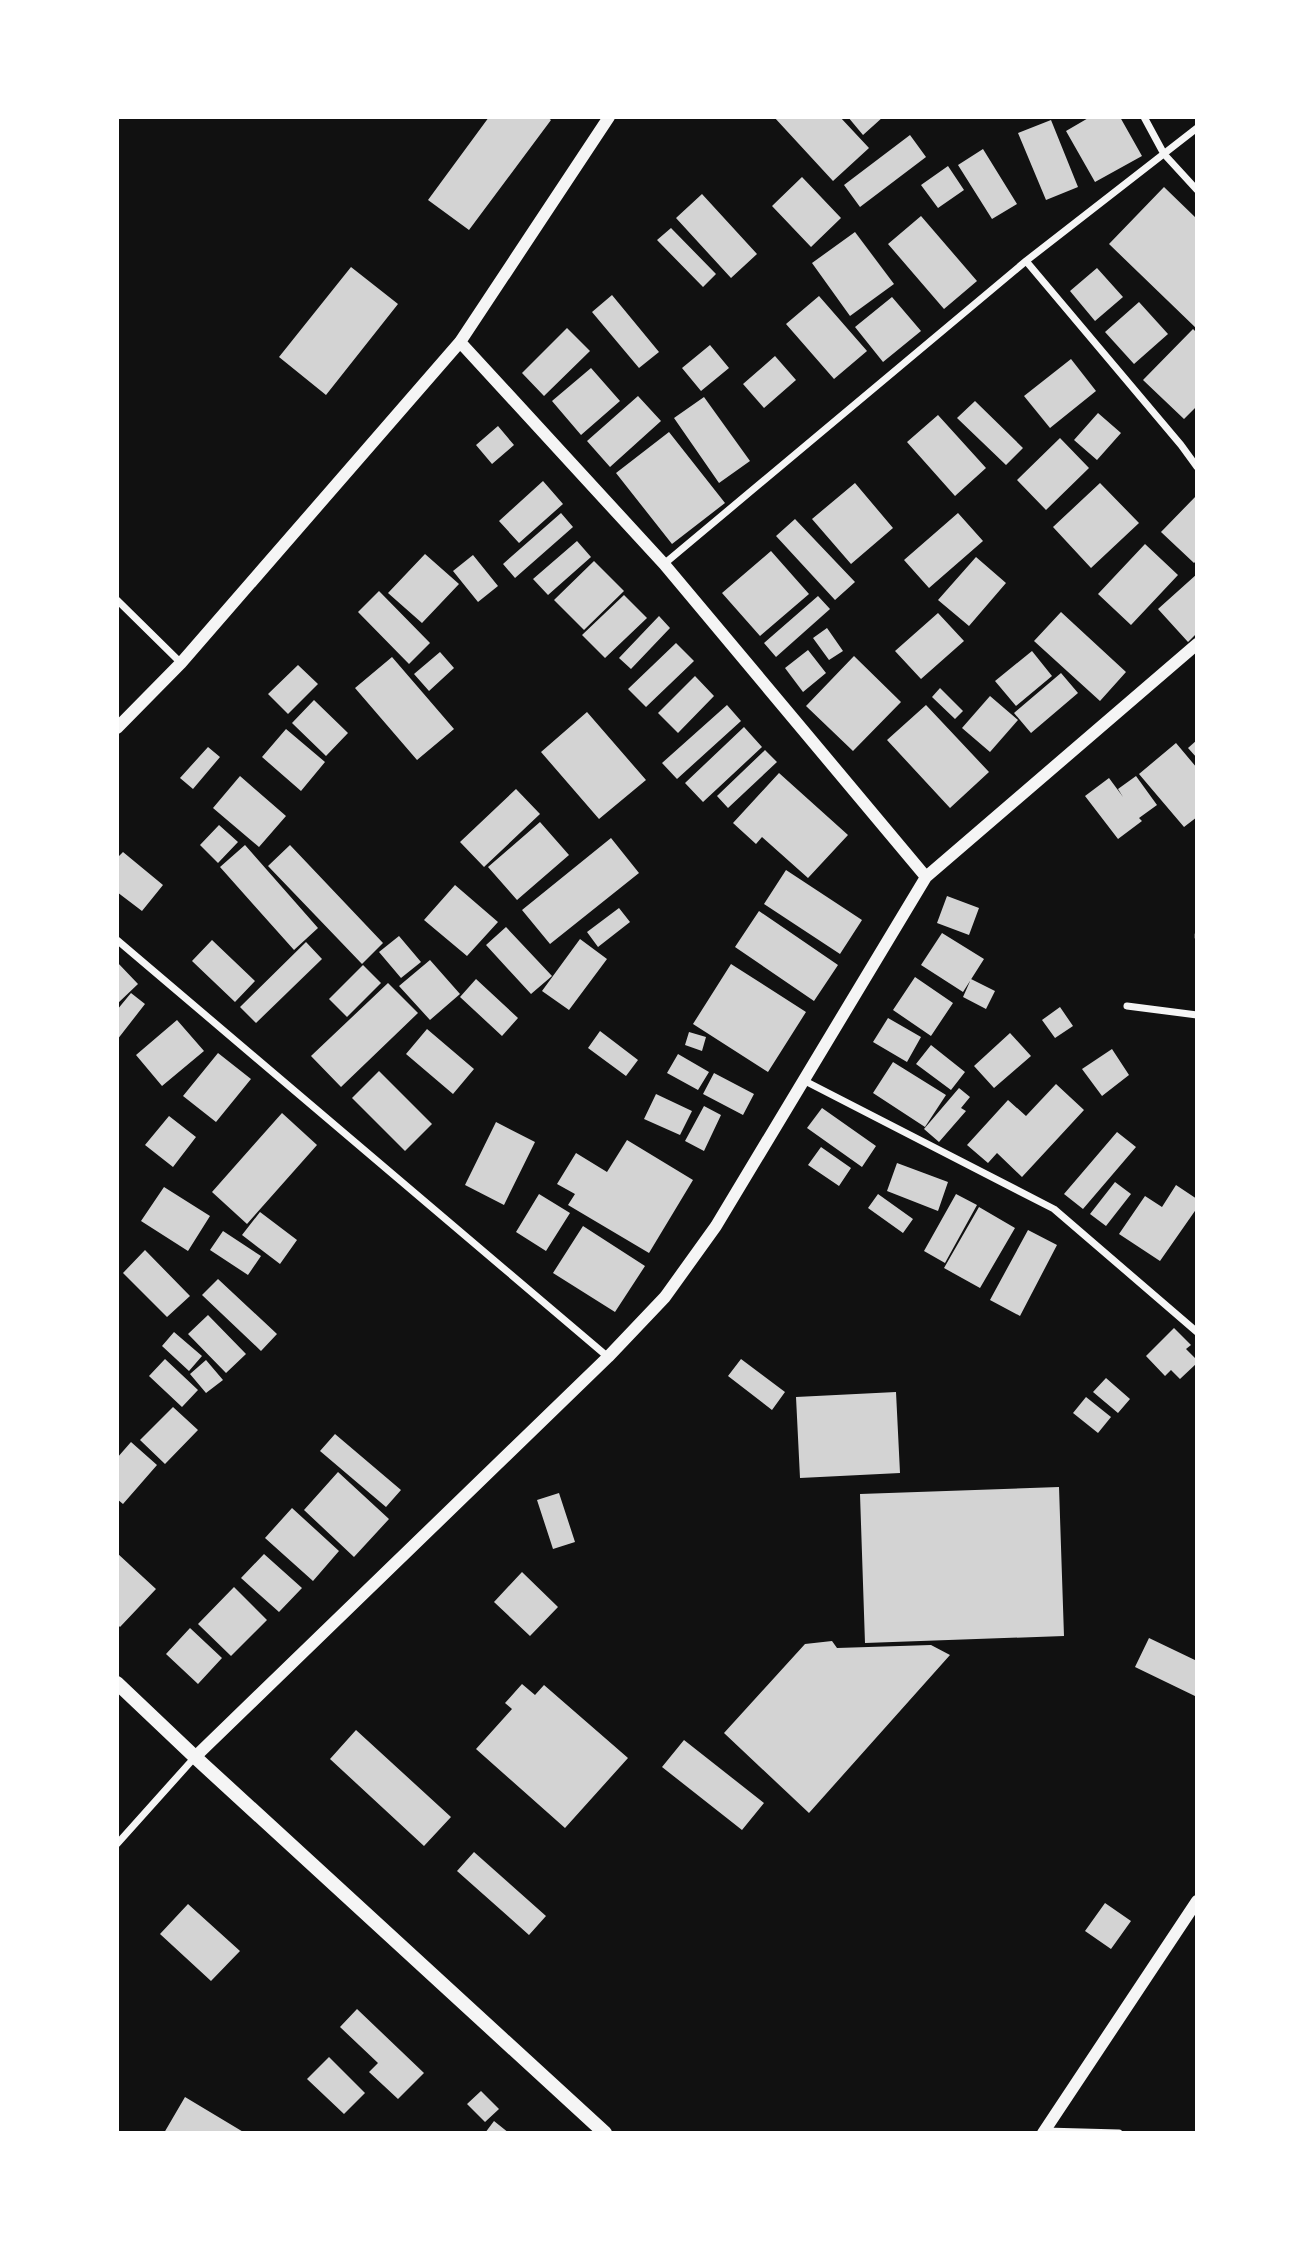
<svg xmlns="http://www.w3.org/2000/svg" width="1314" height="2250" viewBox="0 0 1314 2250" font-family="'Work Sans',sans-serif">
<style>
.building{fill:#d3d3d3}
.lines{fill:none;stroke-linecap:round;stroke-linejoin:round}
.path{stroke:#f5f5f5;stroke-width:4.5}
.minor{stroke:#f5f5f5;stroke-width:7}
.tertiary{stroke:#f5f5f5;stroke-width:12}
.secondary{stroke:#f5f5f5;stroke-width:14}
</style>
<rect width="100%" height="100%" fill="#111"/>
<path class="building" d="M489,117H547L551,120L469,230L428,200Z
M774,117H840L869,148L833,181Z
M848,117H883L863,135Z
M1090,117H1120L1142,156L1095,182L1066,131Z
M1051,120L1078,187L1046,200L1018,133Z
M910,135L926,157L860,207L844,185Z
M983,149L1017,204L992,219L958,165Z
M948,166L964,190L938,208L921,185Z
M802,177L841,218L811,247L772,206Z
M1164,187L1197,219V329L1109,244Z
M702,194L757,254L731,278L676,218Z
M921,216L977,281L944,309L888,244Z
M671,228L716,274L703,287L657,240Z
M855,232L894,284L850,316L812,263Z
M351,267L398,304L326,395L279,357Z
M1097,268L1123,297L1095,321L1070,291Z
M612,295L659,352L639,368L592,312Z
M819,296L867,351L834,379L786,324Z
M892,297L921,331L883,362L855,327Z
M1139,302L1168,334L1134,364L1105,332Z
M567,328L590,351L544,396L522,373Z
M1193,329L1197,333V406L1184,419L1143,380Z
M710,345L729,368L701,391L682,368Z
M775,356L796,380L764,408L743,384Z
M1071,359L1096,391L1050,428L1024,396Z
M591,368L620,401L581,435L552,401Z
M638,396L661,421L610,467L587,441Z
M704,397L750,461L719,483L674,418Z
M975,401L1023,448L1006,465L957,418Z
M1098,413L1121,433L1097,460L1074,440Z
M938,415L986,468L955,496L907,442Z
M498,426L514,445L492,464L476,445Z
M669,432L725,503L672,544L616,473Z
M1060,438L1089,468L1046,510L1017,480Z
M543,481L563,504L519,543L499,521Z
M855,483L893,528L851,564L812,519Z
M1100,483L1139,523L1091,568L1053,527Z
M1197,495V560L1194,563L1161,532Z
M561,513L573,527L515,578L503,564Z
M958,513L983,541L929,588L904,560Z
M795,519L855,582L835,600L776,536Z
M577,541L591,557L548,595L533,579Z
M1145,544L1178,575L1131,625L1098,594Z
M771,551L809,594L760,636L722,593Z
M425,554L459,584L422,623L388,593Z
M473,555L498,586L478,602L453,571Z
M976,557L1006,583L969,626L938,600Z
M594,561L624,591L584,630L554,600Z
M1197,574V633L1188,642L1158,609Z
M379,591L430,643L409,664L358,612Z
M624,595L647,618L605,658L582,635Z
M818,596L830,609L776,657L764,643Z
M1061,612L1126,672L1100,701L1034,641Z
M938,613L964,641L921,679L895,651Z
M659,616L670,628L631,669L619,658Z
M827,628L843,651L829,660L813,638Z
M676,643L694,661L646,707L628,689Z
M808,650L826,673L803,692L785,668Z
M1032,651L1052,676L1016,706L995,681Z
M440,652L454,668L429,691L414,674Z
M854,656L901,702L853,751L806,706Z
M392,657L454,729L417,760L355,688Z
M298,665L318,684L288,714L268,694Z
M1061,673L1078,693L1031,733L1014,713Z
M695,676L714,696L678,733L658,713Z
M940,688L963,711L955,719L932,697Z
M990,696L1018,720L990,752L962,728Z
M314,700L348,733L326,756L292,723Z
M727,705L741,721L677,779L662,763Z
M926,705L989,772L950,808L887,740Z
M587,712L646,780L599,819L541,752Z
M744,727L762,747L703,802L685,783Z
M286,729L325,762L301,791L262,757Z
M1197,740V758L1188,748Z
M1176,743L1197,768V817L1184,827L1139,774Z
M208,747L220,757L193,789L180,778Z
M765,750L777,762L728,808L717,796Z
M779,773L848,835L808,878L762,837L756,844L733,823Z
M240,776L286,816L259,847L213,808Z
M1136,776L1157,805L1139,818L1142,821L1118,839L1085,796L1109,778L1123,797L1118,789Z
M516,789L540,814L484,867L460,842Z
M540,822L569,855L517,900L488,867Z
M219,825L238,842L218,863L200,845Z
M611,838L639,873L550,944L522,910Z
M245,845L318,928L294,950L220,867Z
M290,845L383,943L362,964L268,866Z
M123,852L163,885L142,911L117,892V858Z
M786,870L862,920L840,954L764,904Z
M455,885L498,922L467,956L424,920Z
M947,896L979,908L969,935L937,923Z
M619,908L630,922L598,947L587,932Z
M759,911L838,965L814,1001L735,947Z
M506,927L552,976L531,994L486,945Z
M942,933L984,959L963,992L921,965Z
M399,936L421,962L401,978L379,952Z
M580,939L607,959L569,1010L542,991Z
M212,940L255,981L235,1002L192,961Z
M306,942L322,959L256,1023L240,1007Z
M430,960L460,994L430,1020L399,986Z
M117,962L138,984L117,1004Z
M731,964L806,1012L768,1072L693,1024Z
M363,965L381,983L347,1017L329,999Z
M915,977L953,1003L931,1036L893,1010Z
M476,979L518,1018L502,1036L460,997Z
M971,979L995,991L986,1009L963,997Z
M388,983L418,1013L341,1087L311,1056Z
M131,993L145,1004L117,1040V1010Z
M1060,1007L1073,1026L1055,1038L1042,1020Z
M888,1018L921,1037L907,1062L873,1042Z
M177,1020L204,1051L162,1086L136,1055Z
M427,1029L474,1069L453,1094L406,1054Z
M600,1031L638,1060L626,1076L588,1048Z
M689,1032L706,1037L702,1051L685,1045Z
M1010,1033L1031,1056L994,1088L974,1066Z
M931,1045L965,1072L951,1090L916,1064Z
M1112,1049L1129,1075L1102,1096L1082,1069Z
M218,1053L251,1079L216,1122L183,1096Z
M678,1054L709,1072L698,1090L667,1073Z
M893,1062L946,1095L925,1127L873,1093Z
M379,1071L432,1124L405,1151L352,1098Z
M714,1073L754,1094L743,1115L703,1094Z
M1056,1084L1084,1110L1022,1177L997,1153L988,1163L967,1145L1008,1100L1026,1116Z
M959,1088L970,1097L961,1108L966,1111L939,1142L924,1129Z
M656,1094L692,1111L680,1135L644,1119Z
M704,1106L721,1115L704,1151L685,1141Z
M822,1108L876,1146L862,1167L807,1128Z
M282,1113L317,1145L247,1224L212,1192Z
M169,1116L196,1137L173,1167L145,1145Z
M496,1122L535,1142L504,1205L465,1185Z
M1117,1132L1136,1147L1083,1209L1064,1194Z
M627,1140L693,1180L649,1253L568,1205L575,1194L557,1184L576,1153L607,1172Z
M821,1147L851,1168L839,1186L808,1165Z
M897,1163L948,1182L938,1211L887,1191Z
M1115,1182L1131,1194L1106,1226L1090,1214Z
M1176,1185L1197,1199V1208L1160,1261L1119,1234L1145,1196L1162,1207Z
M164,1187L210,1216L188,1251L141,1221Z
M539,1194L570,1213L546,1251L516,1232Z
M878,1194L913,1219L903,1233L868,1208Z
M956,1194L977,1205L945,1263L924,1251Z
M979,1207L1015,1228L980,1288L944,1268Z
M260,1212L297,1240L280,1264L242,1235Z
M583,1226L645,1266L615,1312L553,1273Z
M1028,1230L1057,1245L1020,1316L990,1300Z
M223,1231L261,1256L248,1275L210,1250Z
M145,1250L190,1296L167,1317L123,1273Z
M218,1279L277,1334L261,1351L202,1295Z
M208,1315L246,1354L226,1373L188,1334Z
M1174,1328L1191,1345L1186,1349L1197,1360V1363L1180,1379L1171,1370L1165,1376L1146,1356Z
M174,1332L202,1356L189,1371L162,1346Z
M165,1359L198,1390L182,1407L149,1376Z
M741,1359L785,1392L772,1410L728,1376Z
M206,1360L223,1380L206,1393L190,1374Z
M1106,1378L1130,1399L1118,1413L1093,1392Z
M896,1392L900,1473L800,1478L796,1397Z
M1086,1397L1111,1417L1098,1433L1073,1413Z
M173,1407L198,1430L165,1464L140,1440Z
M335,1434L401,1490L386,1507L320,1451Z
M131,1442L157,1465L123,1504L117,1499V1458Z
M338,1472L389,1519L354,1557L304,1510Z
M1059,1487L1064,1636L865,1643L860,1494Z
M559,1493L575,1542L553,1549L537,1500Z
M292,1508L339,1551L313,1581L265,1538Z
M117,1553L156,1589L120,1627L117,1624Z
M264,1554L302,1588L279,1612L241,1578Z
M522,1572L558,1607L530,1636L494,1602Z
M234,1587L267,1620L231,1656L198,1624Z
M190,1628L222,1658L198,1684L166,1654Z
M1149,1638L1197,1661V1697L1135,1667Z
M832,1641L837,1648L931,1645L950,1655L809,1813L724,1733L805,1644Z
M522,1684L535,1695L544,1685L628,1758L565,1828L476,1749L512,1709L505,1703Z
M356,1730L451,1817L424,1846L330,1759Z
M684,1740L764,1803L742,1830L662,1767Z
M474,1852L546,1916L529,1935L457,1871Z
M1105,1903L1131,1921L1111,1949L1085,1931Z
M188,1904L240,1951L211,1981L160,1934Z
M357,2009L424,2073L398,2099L369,2072L378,2063L340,2027Z
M329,2057L365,2093L344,2114L307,2079Z
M481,2091L499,2109L485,2122L467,2104Z
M185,2097L245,2133H164Z
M494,2121L509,2133H485Z"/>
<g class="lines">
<path class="path" d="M1197,934V938"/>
<path class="minor" d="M1144,117L1164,154L1197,190
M1026,261L1181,445L1197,467
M664,564L1026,261L1197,128
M117,600L181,663
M117,940L608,1357
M1127,1006L1197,1015
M803,1080L1054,1209L1197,1332
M117,1844L195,1757
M1045,2131L1119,2133"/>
<path class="tertiary" d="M460,342L664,564L926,877
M117,728L181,663L460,342L609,117
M195,1757L608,1357L665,1297L716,1226L926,877L1197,644
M1043,2133L1197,1901"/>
<path class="secondary" d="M117,1683L195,1757L605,2133"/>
</g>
<rect width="1314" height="2250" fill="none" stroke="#ffffff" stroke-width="238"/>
</svg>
